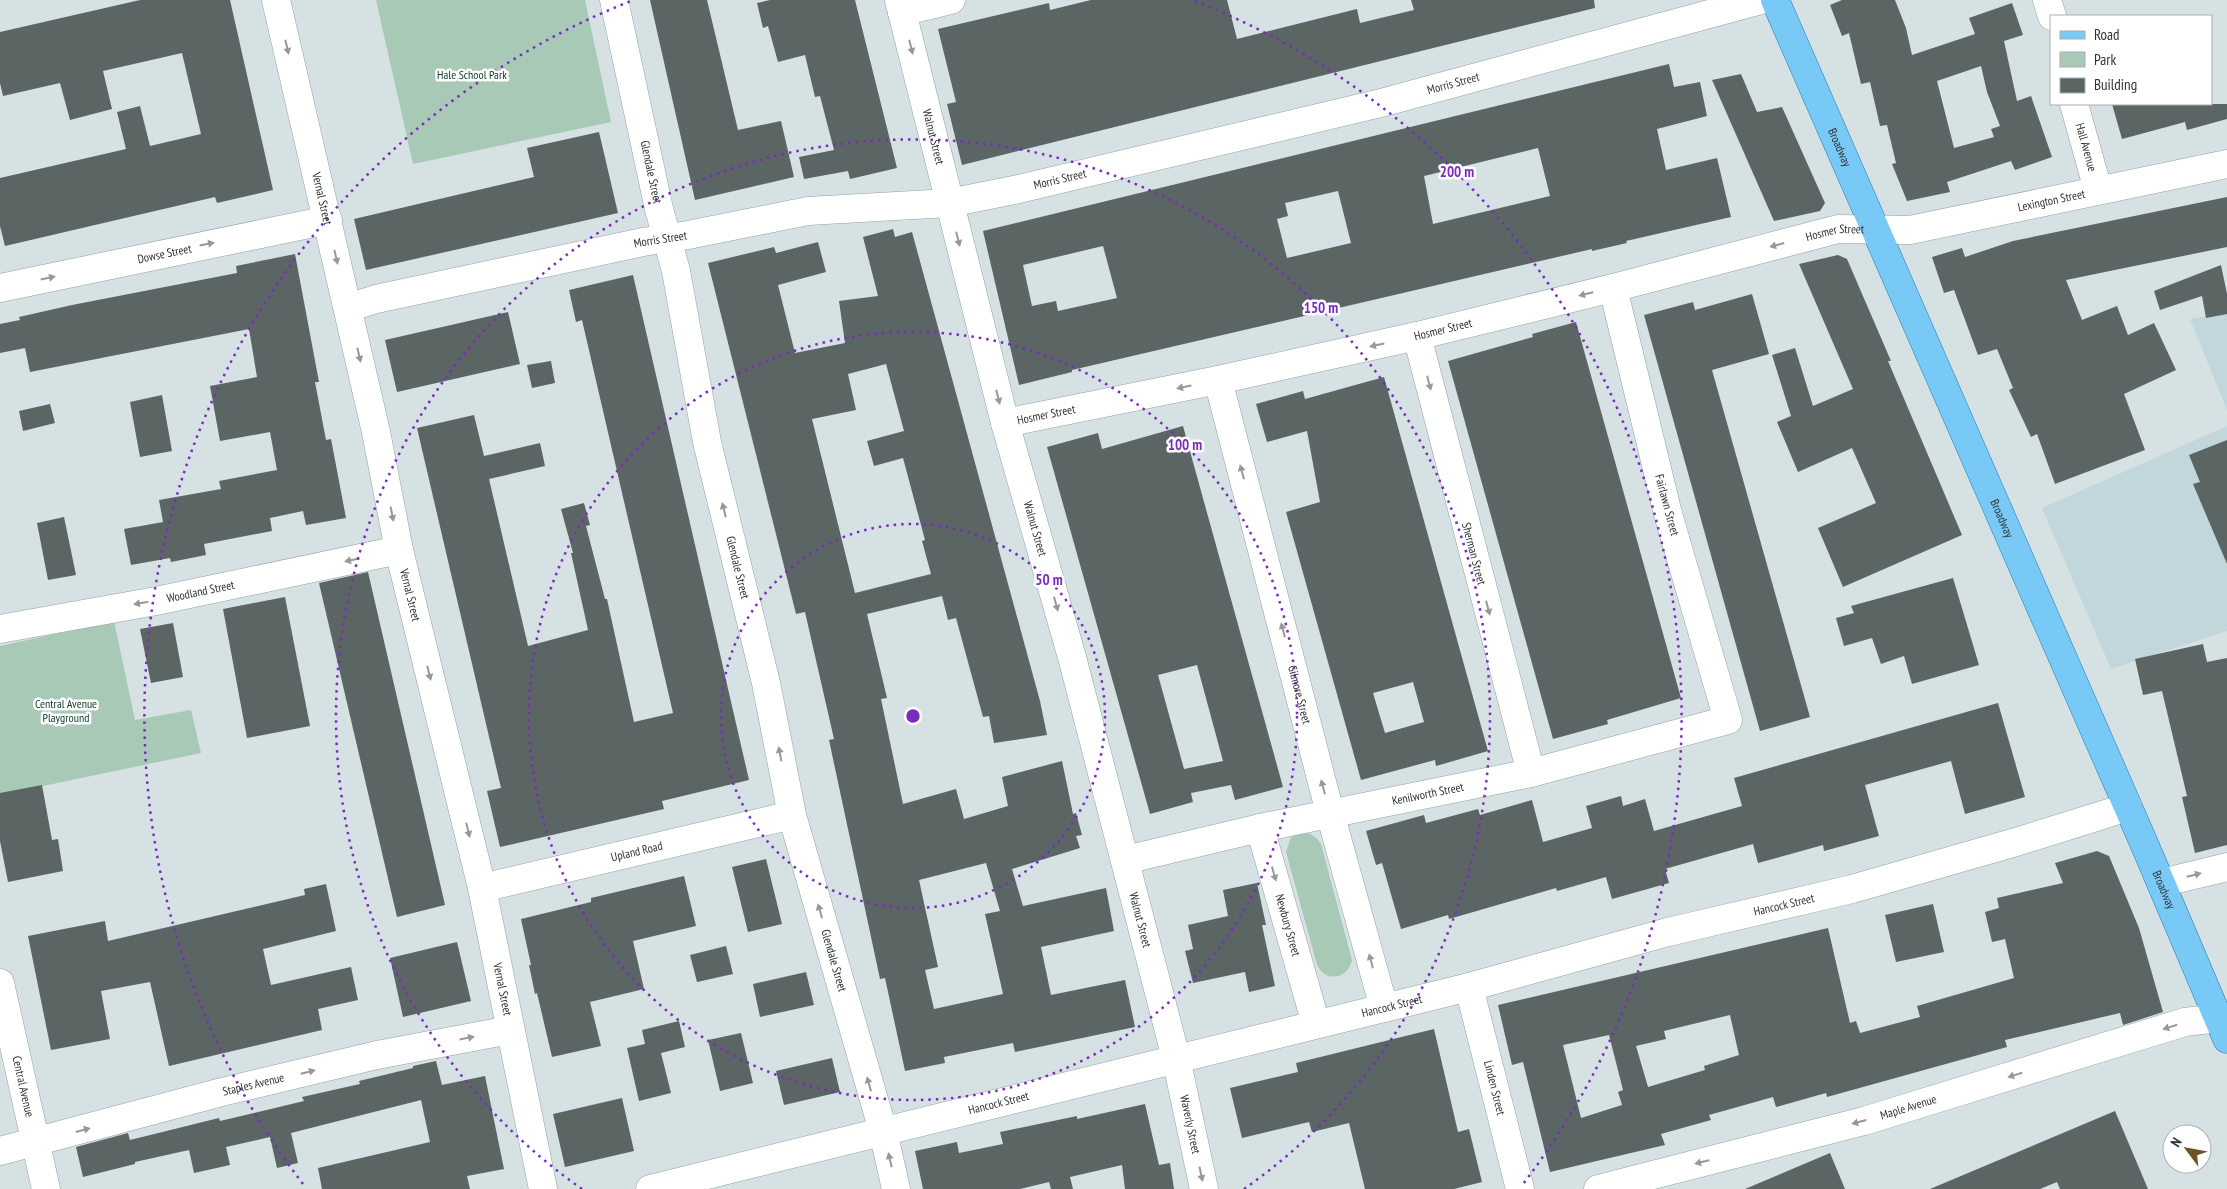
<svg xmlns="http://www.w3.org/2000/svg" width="2227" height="1189" viewBox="0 0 2227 1189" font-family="'PT Sans Narrow',sans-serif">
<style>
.built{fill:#c2d7dc}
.green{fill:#a9c9b7}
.building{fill:#5a6564;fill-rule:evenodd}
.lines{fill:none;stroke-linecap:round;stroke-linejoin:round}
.minor-casing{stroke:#95a0a3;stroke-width:29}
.tertiary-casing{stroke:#95a0a3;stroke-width:29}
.primary-casing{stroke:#247dae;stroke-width:29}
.minor{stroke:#fff;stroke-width:28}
.tertiary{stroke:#fff;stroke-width:28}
.primary{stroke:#79c9f6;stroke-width:28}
.oneway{fill:#96999a}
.ring{fill:none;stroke:#7b2cbf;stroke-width:2.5;stroke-dasharray:2.5 5}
.labels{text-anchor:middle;stroke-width:5;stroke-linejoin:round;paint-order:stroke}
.park-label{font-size:12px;fill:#11412b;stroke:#fff}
.street-label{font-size:12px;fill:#2e3334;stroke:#fff}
.centre{fill:#7b2cbf;stroke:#fff;stroke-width:2.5}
.ring-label{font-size:15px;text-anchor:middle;font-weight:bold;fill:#7b2cbf;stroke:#fff;stroke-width:5;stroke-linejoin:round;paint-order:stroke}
</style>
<rect width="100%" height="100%" fill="#d6e1e4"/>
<path class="built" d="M2227,313V410L2190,319Z
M2227,426V631L2111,669L2042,508Z"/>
<path class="green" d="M376,0H585L611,122L413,164Z
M114,621L135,720L191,710L201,753L0,795V646Z
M1301,833C1311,833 1315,835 1321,844L1352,960C1348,979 1326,983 1317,965L1286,852L1291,837Z"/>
<path class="building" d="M140,0H230L273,190L217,203L215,197L5,246L0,226V178L126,149L117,112L140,106L150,146L201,134L182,53L103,71L112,109L70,120L60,83L3,96L0,83V32Z
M650,0H707L738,130L781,121L794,177L695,200Z
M770,0H855L897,168L850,179L848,171L804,179L799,157L834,150L820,96L815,97L805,55L778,62L768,26L763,28L757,3Z
M1091,0H1227L1237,39L1357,9L1360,23L1414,10L1411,0H1594L1595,8L962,165L947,104L956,102L938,29L1049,3L1050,10Z
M1842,0H1895L1906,28L1912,55L1975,34L1969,18L2012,3L2023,35L2004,41L2017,101L2031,96L2052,157L2015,170L2011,161L1947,182L1950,192L1907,201L1892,164L1896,163L1887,125L1880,126L1870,82L1861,84L1849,33L1842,36L1830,5ZM1981,66L1987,92L2000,126L1991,129L1994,137L1954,148L1937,81Z
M1669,64L1674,87L1700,82L1707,116L1657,129L1666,170L1717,158L1731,217L1626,241L1627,243L1592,251V249L1072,370V372L1019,385L983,231ZM1538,148L1550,196L1433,224L1424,176ZM1338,191L1351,243L1287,258L1277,219L1288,216L1285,203ZM1103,246L1117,298L1058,311L1056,301L1032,306L1023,265Z
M1741,74L1757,112L1782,107L1825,203L1820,211L1774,221L1712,80Z
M2112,104H2227V119L2187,130L2185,122L2122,139Z
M599,132L618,213L366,270L354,219L534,177L527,148Z
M2227,197V247L2066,280L2082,320L2117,306L2128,335L2154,323L2176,370L2124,394L2145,450L2055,484L2037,434L2031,437L2009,390L2013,388L1997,349L1978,355L1954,290L1944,293L1932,257L1962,248L1965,257L2013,241Z
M893,229L895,237L912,232L1040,701L1047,735L994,743L989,716L983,717L956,618L948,620L942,596L867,614L887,698L881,699L903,804L956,789L964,819L1008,806L1002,777L1062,761L1073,814L1076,813L1082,835L1076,836L1080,848L1012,869L1023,906L1106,888L1114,931L1041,947L1051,995L1125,980L1135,1027L1015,1052L1013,1043L944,1057L945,1063L905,1071L885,978L880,979L829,740L834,739L805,612L796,614L708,263L774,247L776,253L818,242L826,272L778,285L795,353L845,343L839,301L878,296L863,237ZM886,364L904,431L867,441L874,466L903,458L925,540L922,541L931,574L855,593L812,419L856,410L848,374ZM986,863L1000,911L985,914L1003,994L934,1009L925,970L938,967L919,880Z
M295,254L319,382H315L326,440L331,439L346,518L306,525L303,511L270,518L272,531L204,544L206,555L171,562L170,558L131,565L124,529L163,522L159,500L221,489L219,481L277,470L270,432L220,441L210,386L257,377L249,329L30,372L25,348L0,353V324L20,320L19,317L72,305L237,273L236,266Z
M1838,255L1847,259L1891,361H1888L1962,535L1843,587L1818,528L1876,503L1852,448L1798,472L1777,422L1791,416L1772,355L1795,348L1813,406L1853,389L1799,264Z
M2221,265L2227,294V314L2206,318L2202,296L2160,310L2154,291Z
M633,275L749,780L662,801L664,809L500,847L487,791L501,788L417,428L474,415L484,456L540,443L545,466L489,479L528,646L588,630L571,553H573L561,509L584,503L590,525L586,526L605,599H607L634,722L673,713L582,320L576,322L569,290Z
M1752,294L1769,354L1712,370L1810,717L1760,731L1644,315L1693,302L1695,310Z
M508,312L520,364L397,392L385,340Z
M1576,322L1681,698L1607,720L1608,724L1553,739L1448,361L1533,337L1532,334Z
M551,361L555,383L532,388L527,365Z
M1384,377L1488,751L1436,766L1435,760L1361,780L1286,512L1320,502L1307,431L1267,442L1256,404L1303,391L1305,399ZM1413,682L1424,722L1385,733L1373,693Z
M162,395L172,451L140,457L130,402Z
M50,404L55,423L23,431L19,411Z
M1183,426L1283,787L1235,800L1231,785L1191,793L1193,802L1150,814L1047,447L1098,433L1102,449ZM1197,665L1223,761L1184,769L1158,675Z
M2227,440V564L2193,484L2200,482L2189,455Z
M64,517L76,575L48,580L37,523Z
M368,572L445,905L397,917L319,583Z
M1953,578L1979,665L1912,684L1904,656L1881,664L1872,638L1844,646L1836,618L1854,613L1851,606Z
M285,597L310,726L247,738L223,609Z
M173,623L183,677L151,683L140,629Z
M2203,644L2207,662L2227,658V845L2195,853L2182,797L2187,796L2162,691L2143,695L2135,659Z
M1998,703L2025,797L1965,814L1951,761L1865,785L1879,836L1824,851L1823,845L1758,863L1753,844L1665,869L1669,883L1612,899L1606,877L1557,891L1556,888L1449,919L1448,915L1401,929L1382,863L1376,865L1366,831L1424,815L1426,823L1478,809L1480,815L1532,800L1543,842L1592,828L1586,806L1621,796L1623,806L1645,799L1654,831L1742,806L1734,778Z
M42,785L52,840L58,839L63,871L8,882L0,841V793Z
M2097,851L2109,856L2139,928L2163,1012L2123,1025L2120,1013L2005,1040L2007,1047L1827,1097L1826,1093L1776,1107L1773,1097L1709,1115L1711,1120L1661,1134L1665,1145L1550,1172L1523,1062L1512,1065L1498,1005L1828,928L1850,1023L1856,1021L1860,1033L1920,1017L1917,1006L2014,978L2005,939L1992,942L1985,912L1999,908L1997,898L2063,883L2055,863ZM1730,1015L1739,1055L1704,1066L1705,1070L1648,1087L1636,1046L1666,1039L1664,1031ZM1609,1035L1623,1090L1618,1092L1622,1105L1581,1118L1563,1045Z
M766,859L782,924L748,932L732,867Z
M684,876L696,926L633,941L644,989L590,1002L601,1046L552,1057L537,993L535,994L529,965H531L521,919L591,902V898Z
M1257,883L1266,925H1262L1275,986L1249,992L1245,972L1193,983L1185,951L1193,949L1188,925L1228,916L1223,890Z
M326,884L336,931L263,949L271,985L351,967L358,1000L318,1009L322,1030L169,1066L150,982L101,991L110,1039L51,1050L28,936L105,921L108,941L305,895L304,889Z
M1933,904L1944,952L1896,962L1885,915Z
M457,942L471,1001L403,1017L390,958Z
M726,946L733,974L697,982L690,955Z
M806,972L814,1005L760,1017L753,984Z
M679,1021L685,1047L661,1053L671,1093L639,1101L627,1048L645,1044L642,1030Z
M1434,1029L1458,1132L1469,1129L1482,1182L1454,1189H1365L1349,1123L1312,1132L1309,1122L1242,1138L1230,1088L1298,1072L1296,1063Z
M741,1033L753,1083L720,1091L708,1040Z
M832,1058L840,1092L784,1105L776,1071Z
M436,1061L442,1085L485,1076L504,1169L467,1176L470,1189H322L318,1168L430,1142L421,1100L291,1133L298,1163L277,1168L270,1137L226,1147L230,1165L194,1173L189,1150L135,1162V1164L83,1177L76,1147L128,1133L130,1140L219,1118L220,1121L304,1101L302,1097L360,1084L359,1081L413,1068V1066Z
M622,1098L634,1151L565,1167L553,1114Z
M1145,1104L1159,1165L1170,1163L1174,1189H1125L1122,1165L1070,1177L1073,1189H1051L1049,1182L1020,1189H923L915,1151L957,1142L959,1153L1003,1144L1000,1132L1077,1116V1119Z
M2115,1111L2148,1189H2060L2057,1182L2040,1189H1930Z
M1830,1153L1845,1189H1745Z"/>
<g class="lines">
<g class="minor-casing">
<g id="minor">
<path id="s1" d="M276,0L376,432L399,550L482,888L543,1189"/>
<path d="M2047,0L2052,16"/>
<path d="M902,12L951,0"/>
<path id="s2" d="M2074,104L2098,190"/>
<path id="s3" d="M0,288L328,220"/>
<path id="s4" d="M348,308L376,299L643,242L688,235L808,211L949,203L1019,189L1381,103L1761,0"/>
<path id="s5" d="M1417,336L1531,773"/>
<path id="s6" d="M1218,380L1330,813L1384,1008"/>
<path id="s7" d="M1005,423L1218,380L1417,336L1613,288L1838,229L1910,230L2227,164"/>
<path id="s8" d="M0,629L156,601L399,550"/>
<path id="s9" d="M1260,828L1316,1024"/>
<path id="s10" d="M1125,860L1260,828L1531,773L1728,720L1668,514L1613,288"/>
<path id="s11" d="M482,888L792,815"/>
<path id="s12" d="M1176,1058L1204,1189"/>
<path d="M883,1131L896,1189"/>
<path id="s13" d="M0,1151L222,1092L377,1055L510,1030"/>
<path id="s14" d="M1598,1189L1864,1121L2185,1022L2218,1018"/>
</g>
</g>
<g class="tertiary-casing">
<g id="tertiary">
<path id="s15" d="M614,0L659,209L676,271L707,442L766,683L792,815L883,1131"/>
<path id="s16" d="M899,0L1005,423L1073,661L1176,1058"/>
<path d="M2161,883L2227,867"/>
<path id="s17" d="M0,983L46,1189"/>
<path id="s18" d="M1469,987L1520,1189"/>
<path id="s19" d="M650,1189L1469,987L1668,932L1852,889L2016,842L2128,807"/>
</g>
</g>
<g class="primary-casing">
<g id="primary">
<path id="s20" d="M1775,0L2146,848L2227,1039"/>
</g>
</g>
<use href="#minor" class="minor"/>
<use href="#tertiary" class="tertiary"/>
<use href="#primary" class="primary"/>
</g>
<defs><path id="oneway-solid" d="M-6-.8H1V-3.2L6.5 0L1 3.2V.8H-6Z" transform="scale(1.25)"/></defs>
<g class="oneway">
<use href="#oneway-solid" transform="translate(287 47) rotate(77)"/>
<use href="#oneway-solid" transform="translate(911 47) rotate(76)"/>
<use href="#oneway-solid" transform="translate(958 239) rotate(76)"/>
<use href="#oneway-solid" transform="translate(207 244) rotate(-11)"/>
<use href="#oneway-solid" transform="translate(1777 245) rotate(165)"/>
<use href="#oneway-solid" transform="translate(336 257) rotate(77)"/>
<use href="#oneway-solid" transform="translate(48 278) rotate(-12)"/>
<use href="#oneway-solid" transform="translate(1586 294) rotate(166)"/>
<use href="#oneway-solid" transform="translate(1377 345) rotate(168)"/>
<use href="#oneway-solid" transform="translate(359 355) rotate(77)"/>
<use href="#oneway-solid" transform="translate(1429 383) rotate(75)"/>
<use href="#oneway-solid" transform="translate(1184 387) rotate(168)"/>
<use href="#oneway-solid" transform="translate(998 397) rotate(76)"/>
<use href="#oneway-solid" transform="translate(1242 472) rotate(-105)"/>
<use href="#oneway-solid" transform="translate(724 510) rotate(-104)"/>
<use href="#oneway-solid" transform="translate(392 514) rotate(79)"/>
<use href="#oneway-solid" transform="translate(352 560) rotate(168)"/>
<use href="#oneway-solid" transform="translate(141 603) rotate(170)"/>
<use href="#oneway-solid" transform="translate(1056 604) rotate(74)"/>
<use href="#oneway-solid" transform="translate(1488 608) rotate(75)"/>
<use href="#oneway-solid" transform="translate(1283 630) rotate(-105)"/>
<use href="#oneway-solid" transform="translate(429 673) rotate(76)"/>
<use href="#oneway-solid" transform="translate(780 754) rotate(-101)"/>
<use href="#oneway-solid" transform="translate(1323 787) rotate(-105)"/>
<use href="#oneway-solid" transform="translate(468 830) rotate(76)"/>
<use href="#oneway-solid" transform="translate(1274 874) rotate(74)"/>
<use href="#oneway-solid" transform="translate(2194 875) rotate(-14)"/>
<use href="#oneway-solid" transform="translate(820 911) rotate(-106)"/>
<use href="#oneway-solid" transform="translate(1371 961) rotate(-105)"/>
<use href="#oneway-solid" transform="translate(2170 1027) rotate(163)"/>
<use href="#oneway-solid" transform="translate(467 1038) rotate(-11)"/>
<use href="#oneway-solid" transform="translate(308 1072) rotate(-14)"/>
<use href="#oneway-solid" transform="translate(2015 1075) rotate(163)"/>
<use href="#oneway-solid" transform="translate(869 1084) rotate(-106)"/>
<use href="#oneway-solid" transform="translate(1859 1122) rotate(165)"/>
<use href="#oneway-solid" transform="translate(83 1130) rotate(-15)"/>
<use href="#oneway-solid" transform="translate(890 1160) rotate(-103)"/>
<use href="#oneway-solid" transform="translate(1702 1162) rotate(166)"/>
<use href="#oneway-solid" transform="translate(1201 1174) rotate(78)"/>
</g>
<g class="ring">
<circle cx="913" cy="716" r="192"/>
<circle cx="913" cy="716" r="384"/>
<path d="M582 1189A577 577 0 1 1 1244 1189"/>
<path d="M303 1184A769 769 0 0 1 631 1M1195 1A769 769 0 0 1 1523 1184"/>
</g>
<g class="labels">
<g class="park-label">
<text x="472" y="79">Hale School Park</text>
<text x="66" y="708">Central Avenue<tspan x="66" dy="14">Playground</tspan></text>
</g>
<g class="street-label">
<text dy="4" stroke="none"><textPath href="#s4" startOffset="1130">Morris Street</textPath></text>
<text dy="4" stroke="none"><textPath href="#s16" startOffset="141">Walnut Street</textPath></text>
<text dy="4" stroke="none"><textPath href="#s2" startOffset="45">Hall Avenue</textPath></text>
<text dy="4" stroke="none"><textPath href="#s20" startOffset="161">Broadway</textPath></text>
<text dy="4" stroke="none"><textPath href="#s15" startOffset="176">Glendale Street</textPath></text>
<text dy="4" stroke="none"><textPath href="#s4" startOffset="725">Morris Street</textPath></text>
<text dy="4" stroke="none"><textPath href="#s1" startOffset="204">Vernal Street</textPath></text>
<text dy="4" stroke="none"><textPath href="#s7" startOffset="1072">Lexington Street</textPath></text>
<text dy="4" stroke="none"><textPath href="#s7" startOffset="852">Hosmer Street</textPath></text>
<text dy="4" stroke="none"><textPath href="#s4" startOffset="320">Morris Street</textPath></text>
<text dy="4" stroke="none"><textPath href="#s3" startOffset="168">Dowse Street</textPath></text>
<text dy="4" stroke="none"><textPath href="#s7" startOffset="448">Hosmer Street</textPath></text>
<text dy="4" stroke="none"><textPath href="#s7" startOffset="42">Hosmer Street</textPath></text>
<text transform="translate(1667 505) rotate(75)" y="4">Fairlawn Street</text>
<text dy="4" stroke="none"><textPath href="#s20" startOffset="566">Broadway</textPath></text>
<text dy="4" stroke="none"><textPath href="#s16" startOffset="546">Walnut Street</textPath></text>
<text dy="4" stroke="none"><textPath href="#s5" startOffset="225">Sherman Street</textPath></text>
<text dy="4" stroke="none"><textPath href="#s15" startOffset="581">Glendale Street</textPath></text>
<text dy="4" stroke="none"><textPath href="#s8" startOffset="204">Woodland Street</textPath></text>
<text dy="4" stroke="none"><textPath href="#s1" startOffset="610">Vernal Street</textPath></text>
<text dy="4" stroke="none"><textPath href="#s6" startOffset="325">Gilmore Street</textPath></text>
<text dy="4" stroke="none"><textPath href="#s10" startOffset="310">Kenilworth Street</textPath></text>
<text dy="4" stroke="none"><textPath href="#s11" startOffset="159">Upland Road</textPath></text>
<text dy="4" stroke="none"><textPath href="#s20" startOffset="971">Broadway</textPath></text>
<text dy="4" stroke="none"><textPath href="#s19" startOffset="1169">Hancock Street</textPath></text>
<text dy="4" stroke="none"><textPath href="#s16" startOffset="951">Walnut Street</textPath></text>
<text dy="4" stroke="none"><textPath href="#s9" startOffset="101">Newbury Street</textPath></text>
<text dy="4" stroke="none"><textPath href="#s15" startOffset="986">Glendale Street</textPath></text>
<text dy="4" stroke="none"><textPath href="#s1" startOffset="1015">Vernal Street</textPath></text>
<text dy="4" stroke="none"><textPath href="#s19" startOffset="764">Hancock Street</textPath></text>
<text dy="4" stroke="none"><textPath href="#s13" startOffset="262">Staples Avenue</textPath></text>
<text dy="4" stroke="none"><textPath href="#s17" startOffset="106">Central Avenue</textPath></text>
<text dy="4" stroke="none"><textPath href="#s18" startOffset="104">Linden Street</textPath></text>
<text dy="4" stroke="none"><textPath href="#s19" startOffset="359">Hancock Street</textPath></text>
<text dy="4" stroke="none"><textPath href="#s14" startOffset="321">Maple Avenue</textPath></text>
<text dy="4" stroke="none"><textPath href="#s12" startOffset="68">Waverly Street</textPath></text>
</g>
</g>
<circle cx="913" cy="716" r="8" class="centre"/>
<g class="ring-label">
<text x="1457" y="177">200 m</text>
<text x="1321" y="313">150 m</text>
<text x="1185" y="450">100 m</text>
<text x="1049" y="585">50 m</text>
</g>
<rect x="2050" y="15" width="162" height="90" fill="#ffffff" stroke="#abadae"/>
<rect x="2060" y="31" width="25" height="8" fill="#79c9f6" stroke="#abadae"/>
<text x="2094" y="40" font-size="15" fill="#2e3334">Road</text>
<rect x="2060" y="52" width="25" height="15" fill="#a9c9b7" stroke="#abadae"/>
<text x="2094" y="65" font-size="15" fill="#2e3334">Park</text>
<rect x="2060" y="78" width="25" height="15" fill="#5a6564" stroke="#abadae"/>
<text x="2094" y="90" font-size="15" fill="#2e3334">Building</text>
<g transform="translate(2187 1149) rotate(302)"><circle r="24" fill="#ffffff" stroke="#abadae"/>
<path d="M0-4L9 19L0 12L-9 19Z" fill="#6e5426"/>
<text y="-8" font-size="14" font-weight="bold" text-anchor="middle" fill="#2e3334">N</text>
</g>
</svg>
